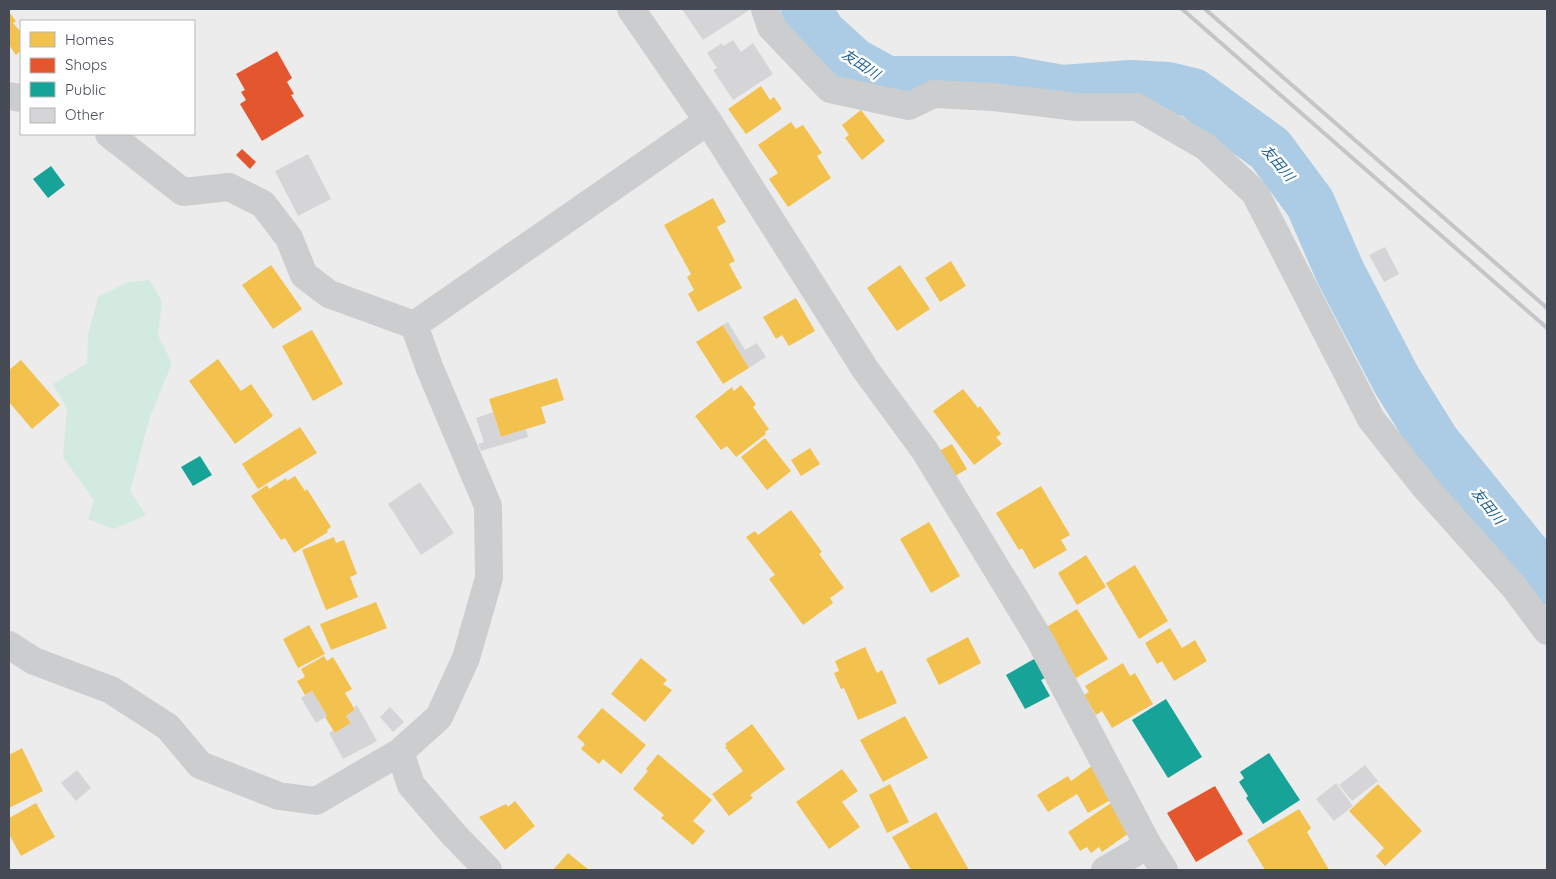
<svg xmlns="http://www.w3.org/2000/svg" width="1556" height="879" viewBox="0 0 1556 879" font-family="Quicksand,'Noto Sans JP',sans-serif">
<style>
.green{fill:#d3eae0}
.homes{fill:#f2c14e}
.shops{fill:#e4572e}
.public{fill:#17a398}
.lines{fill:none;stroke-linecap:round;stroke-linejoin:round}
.river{stroke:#abcce4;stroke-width:50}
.building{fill:#d5d4d7}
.street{stroke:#cbcdcf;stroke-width:28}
.rail{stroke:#c4c5c7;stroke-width:4}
.labels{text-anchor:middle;stroke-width:5;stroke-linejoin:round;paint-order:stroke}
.water-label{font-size:14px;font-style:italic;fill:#1c6194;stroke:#fff}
</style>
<rect width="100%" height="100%" fill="#edecec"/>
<path class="green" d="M150,280L162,302L158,335L172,363L150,417L130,491L146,515L114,529L88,519L94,500L63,457L67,409L53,384L87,363L88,335L98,297L128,282Z"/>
<path class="homes" d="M9,12L16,21L13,23L19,30L21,29V50L16,55L9,45Z
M761,86L770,100L774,97L782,109L746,134L728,109Z
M861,110L885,141L862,160L845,138L849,135L842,125Z
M791,122L796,129L803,125L822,153L817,156L831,178L788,207L769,179L778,173L758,145Z
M713,198L726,222L717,227L735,261L729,264L742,288L698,312L688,294L694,290L687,277L691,274L664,225Z
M951,261L966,286L940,302L925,278Z
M271,265L302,309L273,329L242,285Z
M900,265L930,309L897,331L867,288Z
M796,298L815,331L789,346L782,335L776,339L763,317Z
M723,325L749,368L723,384L696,342Z
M312,330L343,384L313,401L282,346Z
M218,359L241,391L251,384L273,416L235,444L189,381Z
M21,360L60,405L32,429L9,402V370Z
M557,378L564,400L541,407L546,423L501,437L489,399Z
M741,385L756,404L753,407L769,429L765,432L766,434L736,457L727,446L721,450L695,416L732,387L734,391Z
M963,389L978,408L980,406L1001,434L996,437L1002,444L974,465L933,411Z
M300,427L317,453L258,489L242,464Z
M765,438L791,471L767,490L741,457Z
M952,444L967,469L955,476L939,451Z
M810,448L820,464L801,476L791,460Z
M295,476L305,491L307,489L331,527L327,530L328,532L294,553L285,538L281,540L251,496L267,485L269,489L286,478L287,481Z
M1041,486L1070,535L1061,540L1067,550L1034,569L1022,548L1019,550L996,513Z
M791,510L822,552L819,554L844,588L830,598L833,603L803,625L769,579L775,575L746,537L755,531L758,535Z
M929,522L960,576L931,593L900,539Z
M334,537L336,543L344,540L357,574L350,577L358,597L326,610L302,550Z
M1086,555L1106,587L1077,605L1058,573Z
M1135,565L1168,621L1139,639L1106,583Z
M376,602L387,628L331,650L320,624Z
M1077,609L1108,659L1076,678L1045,628Z
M309,625L325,654L298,668L283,639Z
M1170,628L1182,648L1195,640L1207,661L1174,681L1162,661L1157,664L1145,643Z
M968,637L981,663L939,685L926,659Z
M865,647L877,673L882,670L897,703L858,720L844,688L841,689L834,673L839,671L835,661Z
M324,656L327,661L333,657L352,689L345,693L355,710L346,716L351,723L335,733L325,717L327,716L312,691L305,695L297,681L305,677L301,669Z
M641,658L667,680L663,684L672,690L645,722L611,694Z
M1123,663L1130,676L1135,673L1153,704L1112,728L1102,711L1096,715L1084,695L1089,692L1085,686Z
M602,708L646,745L621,774L603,759L599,764L581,749L585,744L577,737Z
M905,716L928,758L883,782L860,740Z
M752,724L785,769L750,795L753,798L729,816L712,794L743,771L725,747L727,746L725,744Z
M22,748L43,791L9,808V755Z
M658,754L712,800L693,821L705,831L693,845L661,818L664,815L633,789L648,771L646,769Z
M1096,763L1114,798L1088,813L1077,794L1048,812L1037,795L1068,776L1071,781Z
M842,769L858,791L842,802L860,827L829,849L796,802Z
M890,784L909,822L887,833L869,795Z
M1378,784L1422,831L1385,866L1376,856L1384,848L1349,811Z
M1117,799L1129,833L1102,852L1099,847L1091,853L1087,847L1080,851L1068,832Z
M515,801L535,826L505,850L479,817L506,804L508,807Z
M36,803L55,837L21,856L9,834V818Z
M1299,809L1311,828L1307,832L1329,870H1265L1247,840Z
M936,812L969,870H911L892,837Z
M568,853L589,870H553Z"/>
<path class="shops" d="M277,51L292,78L287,82L294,94L291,95L304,116L262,141L240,104L246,100L241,92L245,90L236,74Z
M242,149L256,162L250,169L236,155Z
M1215,786L1243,834L1196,862L1167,813Z"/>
<path class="public" d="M51,166L65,185L48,198L33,179Z
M200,456L212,475L193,486L181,467Z
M1034,659L1045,678L1041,680L1050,696L1025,709L1006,675Z
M1166,699L1202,757L1168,778L1132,720Z
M1269,753L1300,800L1263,824L1246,798L1248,796L1239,782L1244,778L1240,772Z"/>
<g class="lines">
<path class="river" d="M806,9L821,33L854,63L887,81H1013L1063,90L1130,85L1168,87L1193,93L1270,149L1310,203L1340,272L1397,381L1435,442L1547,580"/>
</g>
<path class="building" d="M682,9H751L703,40Z
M733,40L741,52L753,43L773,74L733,100L713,70L717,68L707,53L722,43L723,46Z
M308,154L331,199L298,216L275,171Z
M1385,247L1399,274L1384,282L1369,255Z
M728,322L745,350L757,343L766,357L749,368L723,325Z
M493,412L501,437L526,429L528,437L481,451L478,444L484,442L476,418Z
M420,482L454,533L421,555L388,504Z
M312,691L327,716L316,723L301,698Z
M357,705L377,741L343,759L329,733L333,730L335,733L351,723L346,716L355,710L354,707Z
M390,707L404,722L393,732L380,717Z
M1365,765L1378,781L1352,801L1339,785Z
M77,770L91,788L76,801L61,783Z
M1336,783L1353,806L1334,821L1316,799Z"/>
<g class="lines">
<path class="street" d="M631,9L708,121L865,369L925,451L1040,640L1148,845L1164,870
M765,9L771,27L830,89L909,106L934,94L993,97L1077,107H1137L1206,147L1255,193L1371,419L1424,486L1515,588L1547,631
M9,96L21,98
M109,134L183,192L229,187L263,204L289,238L304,275L329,294L414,325L430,369L488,506L489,578L466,658L439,717L400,752L411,785L455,836L488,870
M414,325L708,121
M9,645L34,661L111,690L168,727L200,765L279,796L316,801L400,752
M1105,870L1148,845"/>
<path class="rail" d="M1182,9L1547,328
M1205,9L1547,308"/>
</g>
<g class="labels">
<g class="water-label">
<text transform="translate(861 64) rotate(34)" y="5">友田川</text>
<text transform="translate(1278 163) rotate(50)" y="5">友田川</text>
<text transform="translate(1488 506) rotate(51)" y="5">友田川</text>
</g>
</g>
<rect width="1556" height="879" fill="none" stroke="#464b56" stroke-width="20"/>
<rect x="20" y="20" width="175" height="115" fill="#ffffff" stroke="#b5b7bb"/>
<rect x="30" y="32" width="25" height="15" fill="#f2c14e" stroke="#b5b7bb"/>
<text x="65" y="45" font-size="15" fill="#464b56">Homes</text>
<rect x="30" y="58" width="25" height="15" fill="#e4572e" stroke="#b5b7bb"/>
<text x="65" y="70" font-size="15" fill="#464b56">Shops</text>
<rect x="30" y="82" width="25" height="15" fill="#17a398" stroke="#b5b7bb"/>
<text x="65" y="95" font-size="15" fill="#464b56">Public</text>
<rect x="30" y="108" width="25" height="15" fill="#d5d4d7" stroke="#b5b7bb"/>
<text x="65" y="120" font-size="15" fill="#464b56">Other</text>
</svg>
